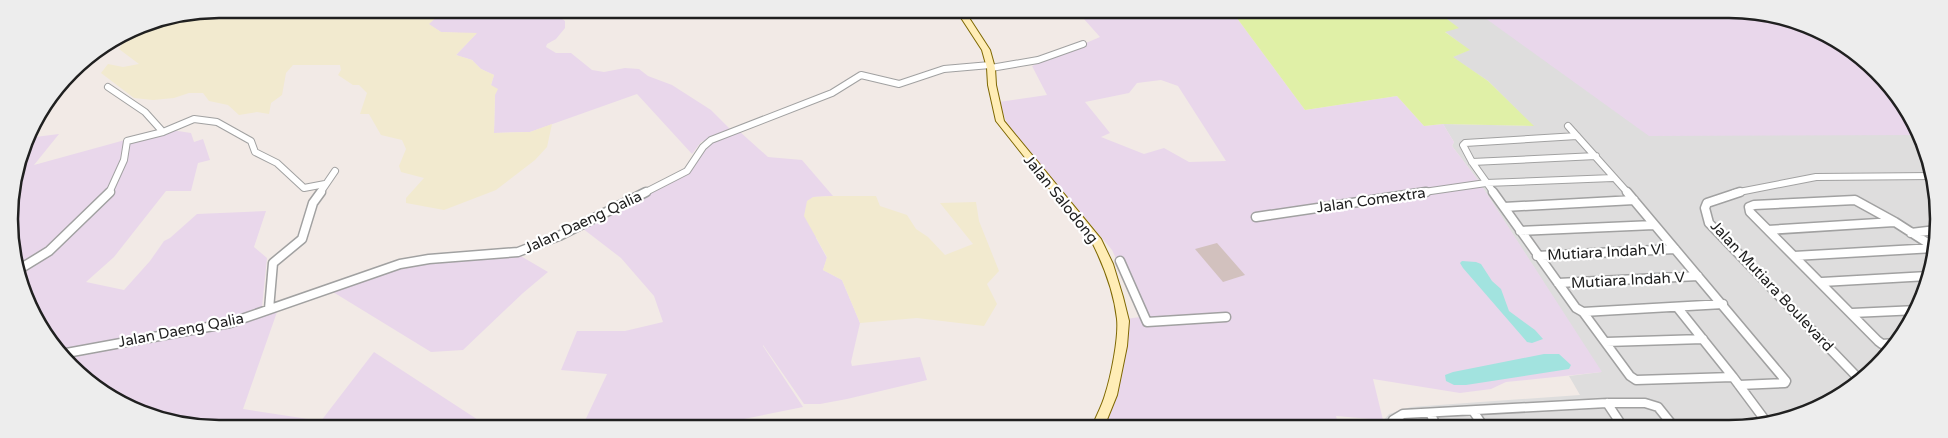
<svg xmlns="http://www.w3.org/2000/svg" width="1948" height="438" viewBox="0 0 1948 438" font-family="'Varela Round',sans-serif">
<style>
.residential{fill:#dedddd}
.industrial{fill:#e9d7eb;fill-rule:evenodd}
.farmland{fill:#f2eacf}
.grass{fill:#e0f0a7}
.water{fill:#a2e3df}
.building{fill:#d2c1be}
.lines{fill:none;stroke-linecap:round;stroke-linejoin:round}
.street-far1-casing{stroke:#a1a1a1;stroke-width:8}
.street-casing{stroke:#a1a1a1;stroke-width:11}
.secondary-casing{stroke:#7e6700;stroke-width:2}
.street-far1{stroke:#fff;stroke-width:6}
.street{stroke:#fff;stroke-width:8}
.secondary{fill:#ffedb6;fill-rule:evenodd}
.labels{text-anchor:middle;stroke-width:4.5;stroke-linejoin:round;paint-order:stroke}
.street-label{font-size:15px;fill:#202020;stroke:#fff}
.rim{fill:none;stroke:#202020;stroke-width:2.5}
</style>
<rect width="100%" height="100%" fill="#f2eae6"/>
<path class="residential" d="M1435,10L1757,11L1834,37L1896,91L1932,165L1937,247L1917,312L1877,368L1822,408L1756,427H1355L1353,421L1381,423L1389,414L1411,407L1580,395L1569,376L1601,372L1478,180L1452,146L1454,142L1443,124L1533,126L1488,81L1452,57L1469,50L1444,31L1458,28Z"/>
<path class="industrial" d="M456,9H556L558,16L565,21V28L556,39L547,44L546,47L556,53H571L592,70L604,72L625,68L639,69L648,76L672,85L711,110L732,131L701,142L692,154L637,94L530,132L494,133L495,95L491,85L494,75L481,69L472,60L456,55L476,34L441,32L428,24L440,14Z
M1076,10H1231L1305,110L1397,96L1424,126L1443,124L1454,142L1452,146L1478,180L1602,372L1506,382L1491,389L1460,393L1373,379L1383,420L1336,416L1339,427H1105L1120,381L1126,319L1140,317L1124,276L1112,250L1008,126L999,102L1047,95L1032,66L1100,37ZM1161,80L1178,86L1226,161L1189,162L1164,148L1144,154L1101,137L1110,133L1085,102L1129,93L1137,83Z
M1474,10L1757,11L1834,37L1896,91L1918,135L1649,136Z
M165,129L191,133L194,142L203,139L210,160L198,163L191,191H166L114,257L86,282L124,290L150,261L164,241L170,238L197,214L266,211L254,247L267,258L262,307L277,312L243,409L321,421L374,352L489,427H191L114,401L52,347L20,286L9,205L27,138L59,134L34,165Z
M739,131L768,157L802,160L833,196L813,197L816,238L827,258L823,270L842,280L860,323L851,362L852,366L920,357L927,380L847,399L820,404H804L763,345V346L803,407L704,427H582L607,374L561,370L577,331H625L663,322L654,296L621,258L582,228L687,175L710,144Z
M519,255L548,272L523,293L463,350L431,352L333,292L409,265Z"/>
<path class="farmland" d="M219,9H456L440,14L429,24L441,32L477,33L456,55L472,60L481,69L494,75L491,85L498,89L495,95L494,133L530,132L552,124L547,147L535,160L496,190L444,210L406,203V198L424,178L401,172L399,166L406,149L402,140L381,135L369,114H360L367,93L359,85H353L338,75L341,70L340,65H293L286,73L282,95L271,103L269,114L257,112L239,115L228,105L209,101L203,93H189L174,98L153,100L134,98L101,73L108,64L123,67L139,64L119,49L124,41L154,28L144,24Z
M833,196H876L880,206L907,215L916,229L928,237L945,255L973,244L940,203L976,202L979,221L999,271L987,284L997,304L984,326L917,318L860,323L842,280L823,270L827,257L804,216L807,201L813,197Z"/>
<path class="grass" d="M1231,10H1435L1459,28L1445,32L1470,50L1453,57L1488,81L1534,126L1443,124L1424,126L1397,96L1305,110Z"/>
<path class="water" d="M1462,261L1476,262L1481,264L1492,281L1501,289L1509,311L1535,330L1543,339L1532,343L1527,342L1463,268L1460,263Z
M1544,354H1559L1571,365L1569,369L1466,385H1454L1446,381L1445,375L1453,372Z"/>
<path class="building" d="M1217,243L1245,275L1223,282L1195,249Z"/>
<g class="lines">
<g class="street-far1-casing">
<path id="street-far1" d="M1808,28L1851,52
M991,68L1038,60L1083,44
M108,87L145,112L163,132
M1568,126L1628,193
M1472,162L1596,156
M109,193L124,160L127,141L163,132L194,119L217,122L251,141L255,152L277,163L304,188L325,184
M320,193L335,171
M644,193L687,171L703,147L711,140L832,93L861,75L899,84L944,69L990,65
M1417,193L1486,183L1613,178
M1494,193L1472,162L1463,145L1465,143L1577,136
M1734,193L1816,177L1933,176"/>
</g>
<g class="street-casing">
<path id="street" d="M1493,192L1576,308L1583,312L1630,376L1636,380L1733,377L1768,424
M1627,192L1786,381L1785,383L1739,385
M1740,192L1707,203L1705,208L1709,223L1860,380
M1504,207L1634,200
M1256,217L1426,192
M1768,230L1894,222
M1520,231L1654,225
M1911,233L1936,230
M1537,256L1675,249
M1794,256L1934,248
M1120,261L1147,322L1226,317
M18,270L49,251L110,192
M1822,282L1928,276
M1558,283L1698,276
M1677,307L1733,377
M269,309L273,263L302,239L313,203L321,192
M1583,312L1723,304
M1852,313L1918,310
M1606,342L1703,339
M1895,343L1882,344L1878,341L1750,212L1749,207L1754,205L1855,200L1895,222L1937,249
M61,354L230,323L400,264L429,259L518,252L559,236L646,192
M1607,403L1623,427
M1473,411L1484,427
M1430,413L1437,427
M1390,427L1393,420L1403,414L1607,403H1645L1658,407L1674,427"/>
</g>
<g class="secondary-casing">
<path id="secondary" d="M956,10H964L990,50L995,68L996,85L1004,121L1101,239L1113,264L1123,297L1129,321L1127,346L1117,395L1104,427H1092C1096,416 1102,406 1105,395C1111,377 1119,337 1117,319C1114,292 1104,266 1092,242L996,121L988,85L987,68L982,50Z"/>
</g>
<use href="#street-far1" class="street-far1"/>
<use href="#street" class="street"/>
<use href="#secondary" class="secondary"/>
</g>
<g class="labels">
<g class="street-label">
<text transform="translate(1061 199) rotate(51)" y="5">Jalan Salodong</text>
<text transform="translate(1371 200) rotate(-8)" y="5">Jalan Comextra</text>
<text transform="translate(583 222) rotate(-25)" y="5">Jalan Daeng Qalia</text>
<text transform="translate(1606 252) rotate(-3)" y="5">Mutiara Indah Vl</text>
<text transform="translate(1628 280) rotate(-3)" y="5">Mutiara Indah V</text>
<text transform="translate(1772 286) rotate(47)" y="5">Jalan Mutiara Boulevard</text>
<text transform="translate(181 330) rotate(-11)" y="5">Jalan Daeng Qalia</text>
</g>
</g>
<path d="M0 0H1948V438H0ZM219 18H1729A201 201 0 0 1 1930 219V219A201 201 0 0 1 1729 420H219A201 201 0 0 1 18 219V219A201 201 0 0 1 219 18Z" fill="#ededed" fill-rule="evenodd"/>
<path class="rim" d="M219 18H1729A201 201 0 0 1 1930 219V219A201 201 0 0 1 1729 420H219A201 201 0 0 1 18 219V219A201 201 0 0 1 219 18Z"/>
</svg>
